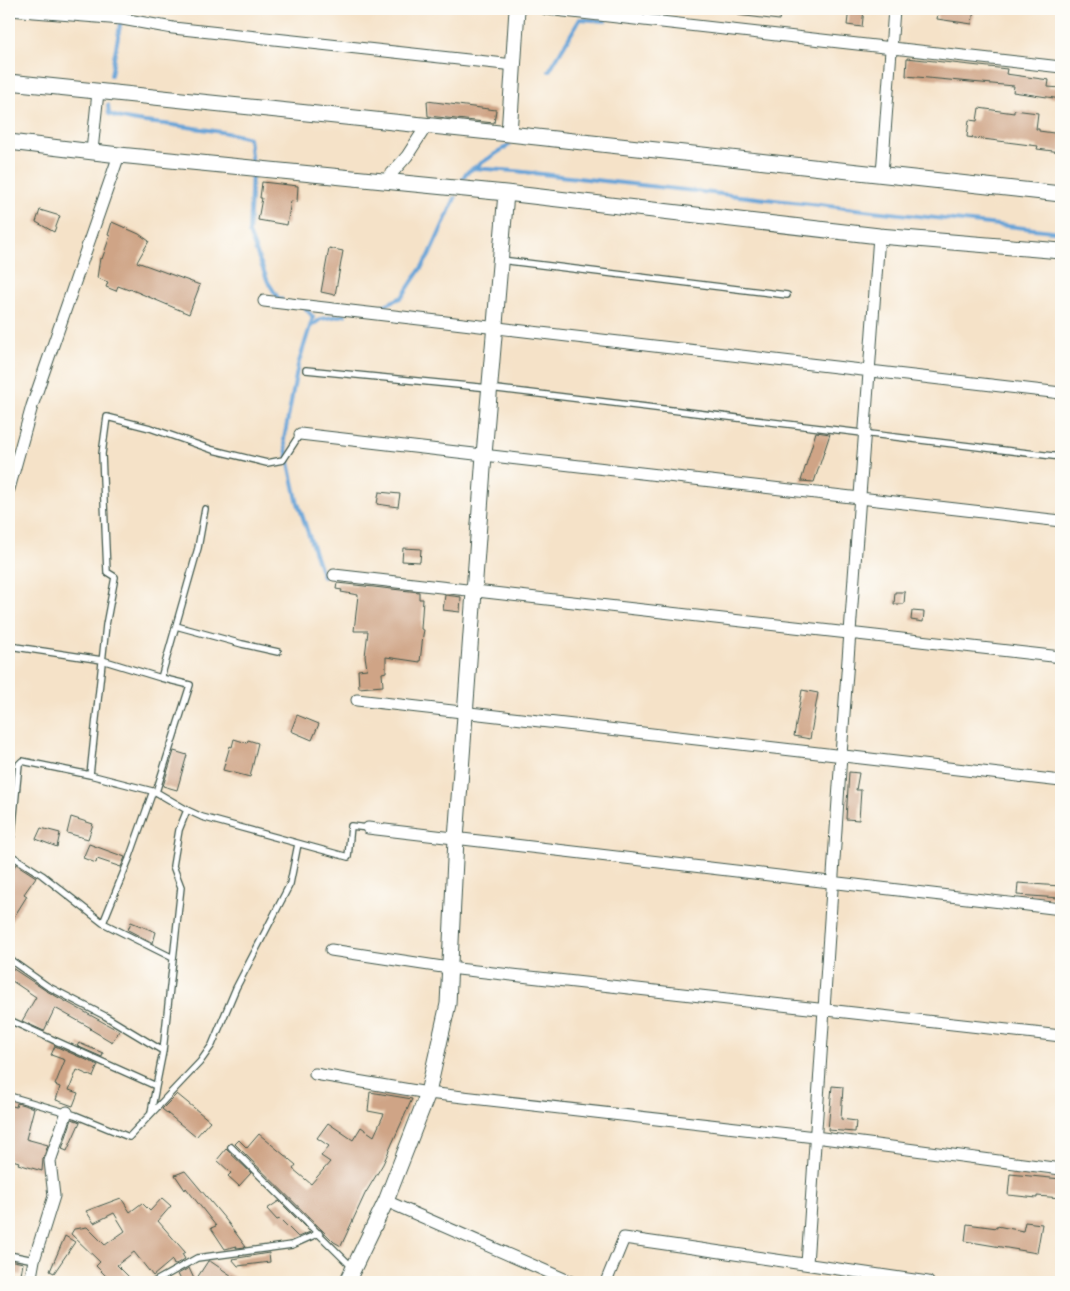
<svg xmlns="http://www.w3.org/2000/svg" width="1070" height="1291" viewBox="0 0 1070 1291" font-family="Mali,sans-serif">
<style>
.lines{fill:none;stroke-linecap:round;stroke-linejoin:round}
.stream{stroke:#66a3d7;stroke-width:4}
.building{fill:#cfa486}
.service-casing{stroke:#3f564a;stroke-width:8}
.minor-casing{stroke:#3f564a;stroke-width:13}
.tertiary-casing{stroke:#3f564a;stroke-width:17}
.service{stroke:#fff;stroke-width:5.5}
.minor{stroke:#fff;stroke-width:11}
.tertiary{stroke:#fff;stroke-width:15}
</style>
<rect width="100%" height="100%" fill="#fdfcf7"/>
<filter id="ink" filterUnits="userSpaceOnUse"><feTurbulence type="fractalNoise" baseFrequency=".02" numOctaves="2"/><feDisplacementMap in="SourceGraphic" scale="10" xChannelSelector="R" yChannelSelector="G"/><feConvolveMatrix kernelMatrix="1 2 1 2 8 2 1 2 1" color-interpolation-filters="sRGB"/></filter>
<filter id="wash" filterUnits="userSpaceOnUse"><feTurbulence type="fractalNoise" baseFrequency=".0096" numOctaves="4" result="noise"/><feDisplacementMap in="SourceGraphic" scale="20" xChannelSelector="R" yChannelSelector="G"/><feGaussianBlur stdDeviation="1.12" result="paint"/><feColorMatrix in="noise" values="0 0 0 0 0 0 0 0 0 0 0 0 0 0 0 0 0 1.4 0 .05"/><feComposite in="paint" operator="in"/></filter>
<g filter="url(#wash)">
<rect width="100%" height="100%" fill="#f5e2c8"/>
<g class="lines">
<path class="stream" d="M549,71L580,19L605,21
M111,75L123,9
M108,105L109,114C127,121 146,122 165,124C194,128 222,131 249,138L252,165
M473,168L515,171L1061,232
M252,172L249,233L268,282L278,298L281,299
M463,178L466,173L509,145
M305,308L313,317L298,365L284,439L297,500L323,577
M374,310L402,297L429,256L455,198
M310,327L321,319L345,315"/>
</g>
<g id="blocks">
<path class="building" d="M737,9H766L781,11L779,20L737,15Z
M849,9H864L862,27L847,25Z
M939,9H974L972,24L937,19Z
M907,58L1007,69L1006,74L1049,80L1048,87L1061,88V99L1013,92L1014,86L906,76Z
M427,101L496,110L494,123L428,116Z
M979,108L1014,113V110L1038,113L1036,129H1039V131L1061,134V152L1037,149L1038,146L967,137L969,120L977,121Z
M262,182L298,186L297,202L291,201L287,225L258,220L262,198H260Z
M40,210L60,216L54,232L36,222Z
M112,222L139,234L149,241L137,262L200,285L189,314L130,289L129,290L118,286L116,291L106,287L108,282L97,278L100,258L102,259L110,236L108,235Z
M329,248L343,251L335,295L321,292Z
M816,432L830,434L814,482L801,481Z
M379,492L400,494L398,507L377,504Z
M403,548L421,549L420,562L402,561Z
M337,583L419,592V599H423L421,629L424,630L423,635L420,662L386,657V672L382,673L383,686L359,688L358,670L367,669L365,656L368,631H354L358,595L341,592L342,590L336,589Z
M895,592H905L904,604H894Z
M445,595L461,597L460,612L443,610Z
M912,611L924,612L923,622L911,620Z
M802,690L818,693L810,739L794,736Z
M297,715L319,724L312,740L291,731Z
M234,739L247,743L248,740L258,743L250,777L223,770L230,746L232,747Z
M174,751L187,755L177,790L163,786Z
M849,772L859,773L856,790H861L859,820L846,819Z
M71,817L93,824L88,839L67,833Z
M41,828L60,833L57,847L36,839Z
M89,844L125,857L121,867L97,859L96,863L83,858Z
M16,864L36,877L24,894L27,896L9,925V876Z
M1018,883L1060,886L1059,898L1017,895Z
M131,922L156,932L153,943L128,930Z
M9,966L45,990L119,1031L112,1042L90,1029L91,1028L55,1008L44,1031L22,1021L36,997L9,979Z
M79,1043L103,1053L102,1057L77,1046Z
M55,1046L98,1065L93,1077L77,1070L69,1090L78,1093L73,1106L56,1100L60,1087L55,1085L65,1060L51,1055Z
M832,1086L843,1087L841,1119L856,1121L855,1132L828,1130Z
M370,1092L412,1099L383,1164L365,1194L341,1246L334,1242L235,1144L239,1140L247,1148L259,1134L296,1165L293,1169L311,1184L330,1162L321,1156L329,1146L317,1138L328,1123L353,1140L361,1127L374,1136L384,1114L368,1111Z
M177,1094L210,1121L196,1137L162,1109Z
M17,1103L34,1108L26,1139L48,1145L43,1159L42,1171L18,1164L19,1162L9,1159V1105L16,1107Z
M72,1119L80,1122L67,1151L62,1149Z
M226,1149L251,1173L239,1186L228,1176L231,1173L217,1160Z
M185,1171L226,1220L246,1247L236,1248L237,1246L225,1249L211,1228L216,1226L186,1188L185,1190L175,1175Z
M1010,1174L1061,1179V1198L1037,1196V1198L1008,1195Z
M121,1198L130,1212L142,1203L150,1211L162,1198L171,1206L158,1221L185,1252L182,1254L185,1259L174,1265L172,1260L153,1276L134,1252L117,1265L134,1282H112L96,1266L100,1262L71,1234L74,1229L87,1227L105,1245L125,1231L114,1213L94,1223L86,1211Z
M279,1201L310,1232L298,1237L280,1219L277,1220L267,1209Z
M1025,1222L1042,1224L1037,1253L965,1241L967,1224L997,1228V1226L1023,1231Z
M65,1236L75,1242L54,1273L50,1271Z
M269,1253L270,1262L238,1266L232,1259Z
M9,1260L23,1263L21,1275L9,1273Z
M208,1261H210L241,1282H182L178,1274L189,1268L195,1281Z"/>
</g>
</g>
<g filter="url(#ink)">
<use href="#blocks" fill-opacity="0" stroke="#3f564a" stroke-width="1"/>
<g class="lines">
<g class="service-casing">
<path id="service" d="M501,260L787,295
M306,370L489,388L1061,457
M176,626L242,644L278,652
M9,646L102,660L161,678L190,685L156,792
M161,678L198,548L205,509
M90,775L106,625L115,577L107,572L102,454L107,417L150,428L213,450L267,463L283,460L300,434
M9,844L12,835L19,764L22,761L90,775L156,792L187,810L202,817L348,857L351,826L368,828
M9,854L42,875L103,923L173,958
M103,923L129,859L153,791
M9,959L47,986L105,1016L163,1051
M9,1020L156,1086
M9,1096L75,1115L129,1137L200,1062L212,1045L236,988L290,884L298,844
M151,1112L163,1051L181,887L173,866L179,830L187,810
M231,1147L352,1267
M9,1255L34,1260
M154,1282L197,1258L292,1245L319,1233"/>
</g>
<g class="minor-casing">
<path id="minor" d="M546,9L1061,67
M9,10L122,19L173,28L514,65
M92,151L98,92
M882,174L894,9
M385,181L407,156L427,125
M264,301L1061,393
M300,434L1061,521
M9,489L32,406L119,155
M334,575L1061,657
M357,700L1061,781
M368,828L1061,909
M331,950L449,968L1061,1036
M315,1074L428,1093L815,1137L1061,1169
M386,1201L571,1282
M807,1264L841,755L879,236
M30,1282L34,1260L54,1196L50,1161L67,1112
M606,1282L624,1238L928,1282"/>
</g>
<g class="tertiary-casing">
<path id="tertiary" d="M9,82L509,134L1061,194
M509,134L517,9
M9,142L119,155L506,193L879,236L1061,251
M347,1282L386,1201L428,1093L448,1004L456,839L484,455L506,193"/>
</g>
<use href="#service" class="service"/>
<use href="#minor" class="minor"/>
<use href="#tertiary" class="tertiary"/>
</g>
</g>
<rect width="1070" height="1291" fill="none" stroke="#fdfcf7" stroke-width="30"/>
</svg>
